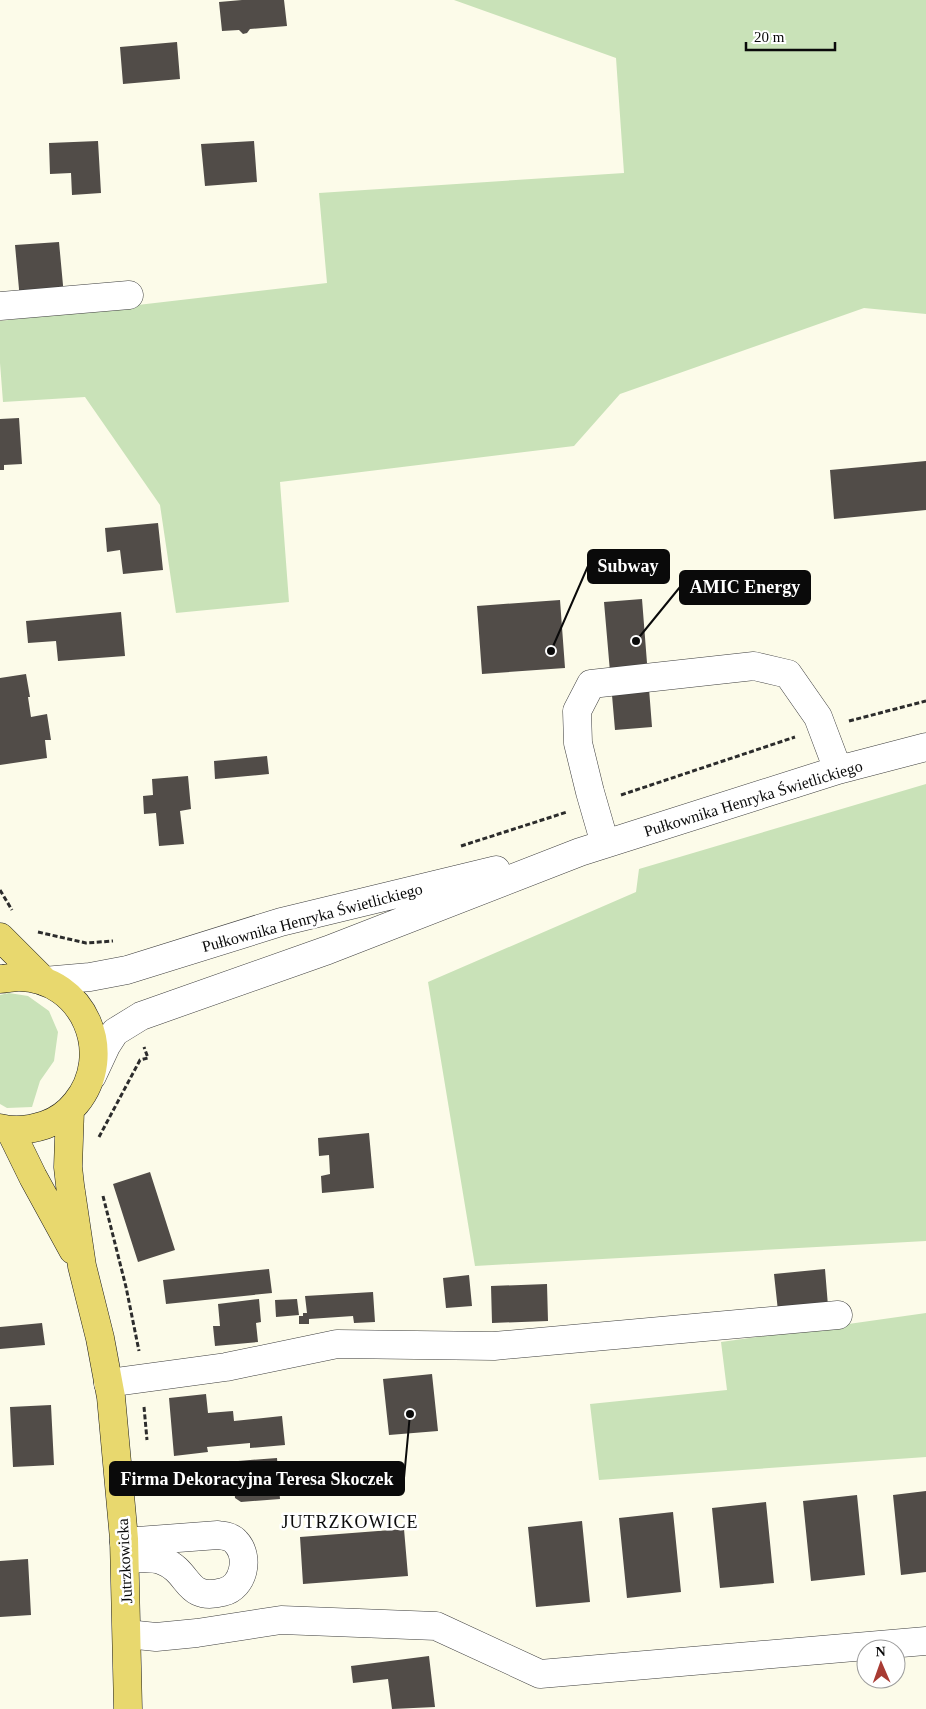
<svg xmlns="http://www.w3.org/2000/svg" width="926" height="1709" viewBox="0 0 926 1709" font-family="'Times New Roman',serif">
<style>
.green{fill:#c9e2b8}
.building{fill:#514c48}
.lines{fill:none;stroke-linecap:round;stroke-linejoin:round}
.minor-casing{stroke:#3d3d3d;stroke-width:29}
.major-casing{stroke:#1b1b1b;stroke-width:29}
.path{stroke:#2c2c2c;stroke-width:3;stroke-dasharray:5 2.5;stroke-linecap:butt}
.minor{stroke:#fff;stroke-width:28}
.major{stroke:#e8d86e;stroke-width:28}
.labels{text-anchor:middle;stroke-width:5;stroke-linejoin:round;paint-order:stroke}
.street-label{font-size:16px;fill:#0a0a0a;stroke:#fff}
.neighbourhood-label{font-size:18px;letter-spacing:1px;fill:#0a0a0a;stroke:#fff}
.leader{fill:none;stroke:#0a0a0a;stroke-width:2}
.callout-dot{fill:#0a0a0a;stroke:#fff;stroke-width:2}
.callout{fill:#0a0a0a;stroke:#0a0a0a;stroke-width:2}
.callout-label{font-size:18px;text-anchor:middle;font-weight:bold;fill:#fff}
</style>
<rect width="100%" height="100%" fill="#fcfbe9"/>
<path class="green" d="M454,0H926V314L864,308L620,394L574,446L280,482L289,602L176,613L160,505L85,397L3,402L0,363V321L327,283L319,193L624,173L616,58Z
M926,784V1241L475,1266L428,982L636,892L639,869Z
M9,993L28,996L49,1011L58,1032L54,1061L40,1081L32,1107L7,1108L0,1104V995Z
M926,1313V1457L599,1480L590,1404L727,1390L721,1342Z"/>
<path class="building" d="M242,0H284L287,26L250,29L247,33L243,34L239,30L222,31L219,2Z
M177,42L180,79L123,84L120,47Z
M98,141L101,193L72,195L71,173L50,174L49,143Z
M254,141L257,182L205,186L201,144Z
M59,242L64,296L20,300L15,245Z
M19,418L22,464L4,465V470H0V419Z
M926,461V510L834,519L830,470Z
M158,523L163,570L123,574L120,550L107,552L105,528Z
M642,599L652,727L615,730L604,602Z
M560,600L565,668L482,674L477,606Z
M121,612L125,656L58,661L56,641L28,643L26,621Z
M26,674L30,697H28L31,717L47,714L51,740H45L47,758L0,765V678Z
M267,756L269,774L215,779L214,761Z
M188,776L191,809L180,811L184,844L159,846L156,813L144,814L143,796L153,795L152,779Z
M369,1133L374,1188L322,1193L321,1176L330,1174L329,1155L319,1156L318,1138Z
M150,1172L175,1250L138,1262L113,1184Z
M269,1269L272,1293L166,1304L163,1280Z
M825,1269L828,1306L778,1311L774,1274Z
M469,1275L472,1306L446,1308L443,1278Z
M547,1284L548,1321L492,1323L491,1286Z
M373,1292L375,1322L354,1323L353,1316L309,1319V1324H299V1316H303V1313H307L305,1296Z
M259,1299L261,1322L256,1323L258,1342L215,1346L213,1326H220L218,1304Z
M297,1299L299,1315L276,1317L275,1300Z
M42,1323L45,1345L0,1349V1327Z
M432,1374L438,1431L389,1435L383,1379Z
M206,1394L208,1413L233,1411L234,1421L282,1416L285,1445L250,1448V1443L207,1447L208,1452L174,1456L169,1398Z
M51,1405L54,1465L13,1467L10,1407Z
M277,1458L280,1499L241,1502L235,1498L234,1485L239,1480L238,1461Z
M926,1491V1572L901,1575L893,1495Z
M857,1495L865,1575L811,1581L803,1501Z
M766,1502L774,1583L720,1588L712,1508Z
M673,1512L681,1592L627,1598L619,1518Z
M582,1521L590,1602L536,1607L528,1527Z
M404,1529L408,1576L303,1584L300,1537Z
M28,1559L31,1615L0,1617V1561Z
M429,1656L435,1707L392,1709L388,1679L353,1683L351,1666Z"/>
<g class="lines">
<g class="minor-casing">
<path id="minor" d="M0,306L129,295
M605,844L590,792L578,743L577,711L591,684L754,666L788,674L818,717L838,770
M44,981L90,977L127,970L281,922L496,870
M92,1076L106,1046L115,1032L141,1016L328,950L580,852L838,770L926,747
M108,1383L226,1367L337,1344L494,1346L838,1315
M124,1542L218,1535C224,1536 231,1536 236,1542C250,1557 244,1587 223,1592C185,1602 191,1572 163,1561C152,1556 137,1559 125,1559
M127,1634L156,1637L197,1633L281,1620L436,1626L540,1674L926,1641"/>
</g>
<g class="major-casing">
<path id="major" d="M0,937L44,981
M0,979C6,979 13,977 19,977C84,978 116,1054 76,1103C68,1113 57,1121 45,1125C30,1130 16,1132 0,1128
M70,1110L68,1167L70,1185L82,1266L100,1338L111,1397L124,1539L128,1709
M10,1130L33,1177L73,1250"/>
</g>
<path class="path" d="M849,721L926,701
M621,795L795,737
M461,846L567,812
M0,890L12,910
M38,932L86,943L113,941
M99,1137L140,1060L148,1058L144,1047
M103,1196L126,1287L139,1351
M144,1407L147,1440"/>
<use href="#minor" class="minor"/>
<use href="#major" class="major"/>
</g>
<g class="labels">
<g class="street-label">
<text transform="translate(753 798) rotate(-17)" y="6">Pułkownika Henryka Świetlickiego</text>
<text transform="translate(312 917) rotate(-15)" y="6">Pułkownika Henryka Świetlickiego</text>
<text transform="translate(124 1561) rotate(-93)" y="6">Jutrzkowicka</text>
</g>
<g class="neighbourhood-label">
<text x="350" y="1528">JUTRZKOWICE</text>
</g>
</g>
<path class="leader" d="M551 651L588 566M636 641L680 587M410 1414L404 1478"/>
<g class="callout-dot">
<circle cx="551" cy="651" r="5"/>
<circle cx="636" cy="641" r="5"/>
<circle cx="410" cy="1414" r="5"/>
</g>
<g class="callout">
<rect x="588" y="550" width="81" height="33" rx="5"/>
<rect x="680" y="571" width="130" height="33" rx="5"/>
<rect x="110" y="1462" width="294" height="33" rx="5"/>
</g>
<g class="callout-label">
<text x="628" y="572">Subway</text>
<text x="745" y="593">AMIC Energy</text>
<text x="257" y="1485">Firma Dekoracyjna Teresa Skoczek</text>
</g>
<g transform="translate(881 1664) rotate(358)"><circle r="24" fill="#ffffff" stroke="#9d9d9d"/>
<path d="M0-4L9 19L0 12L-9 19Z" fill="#a83b33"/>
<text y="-8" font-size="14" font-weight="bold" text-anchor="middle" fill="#0a0a0a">N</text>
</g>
<path d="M746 42v8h89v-8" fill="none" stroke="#0a0a0a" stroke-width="2.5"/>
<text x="754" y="42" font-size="15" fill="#0a0a0a" stroke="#ffffff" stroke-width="4" paint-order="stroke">20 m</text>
</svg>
